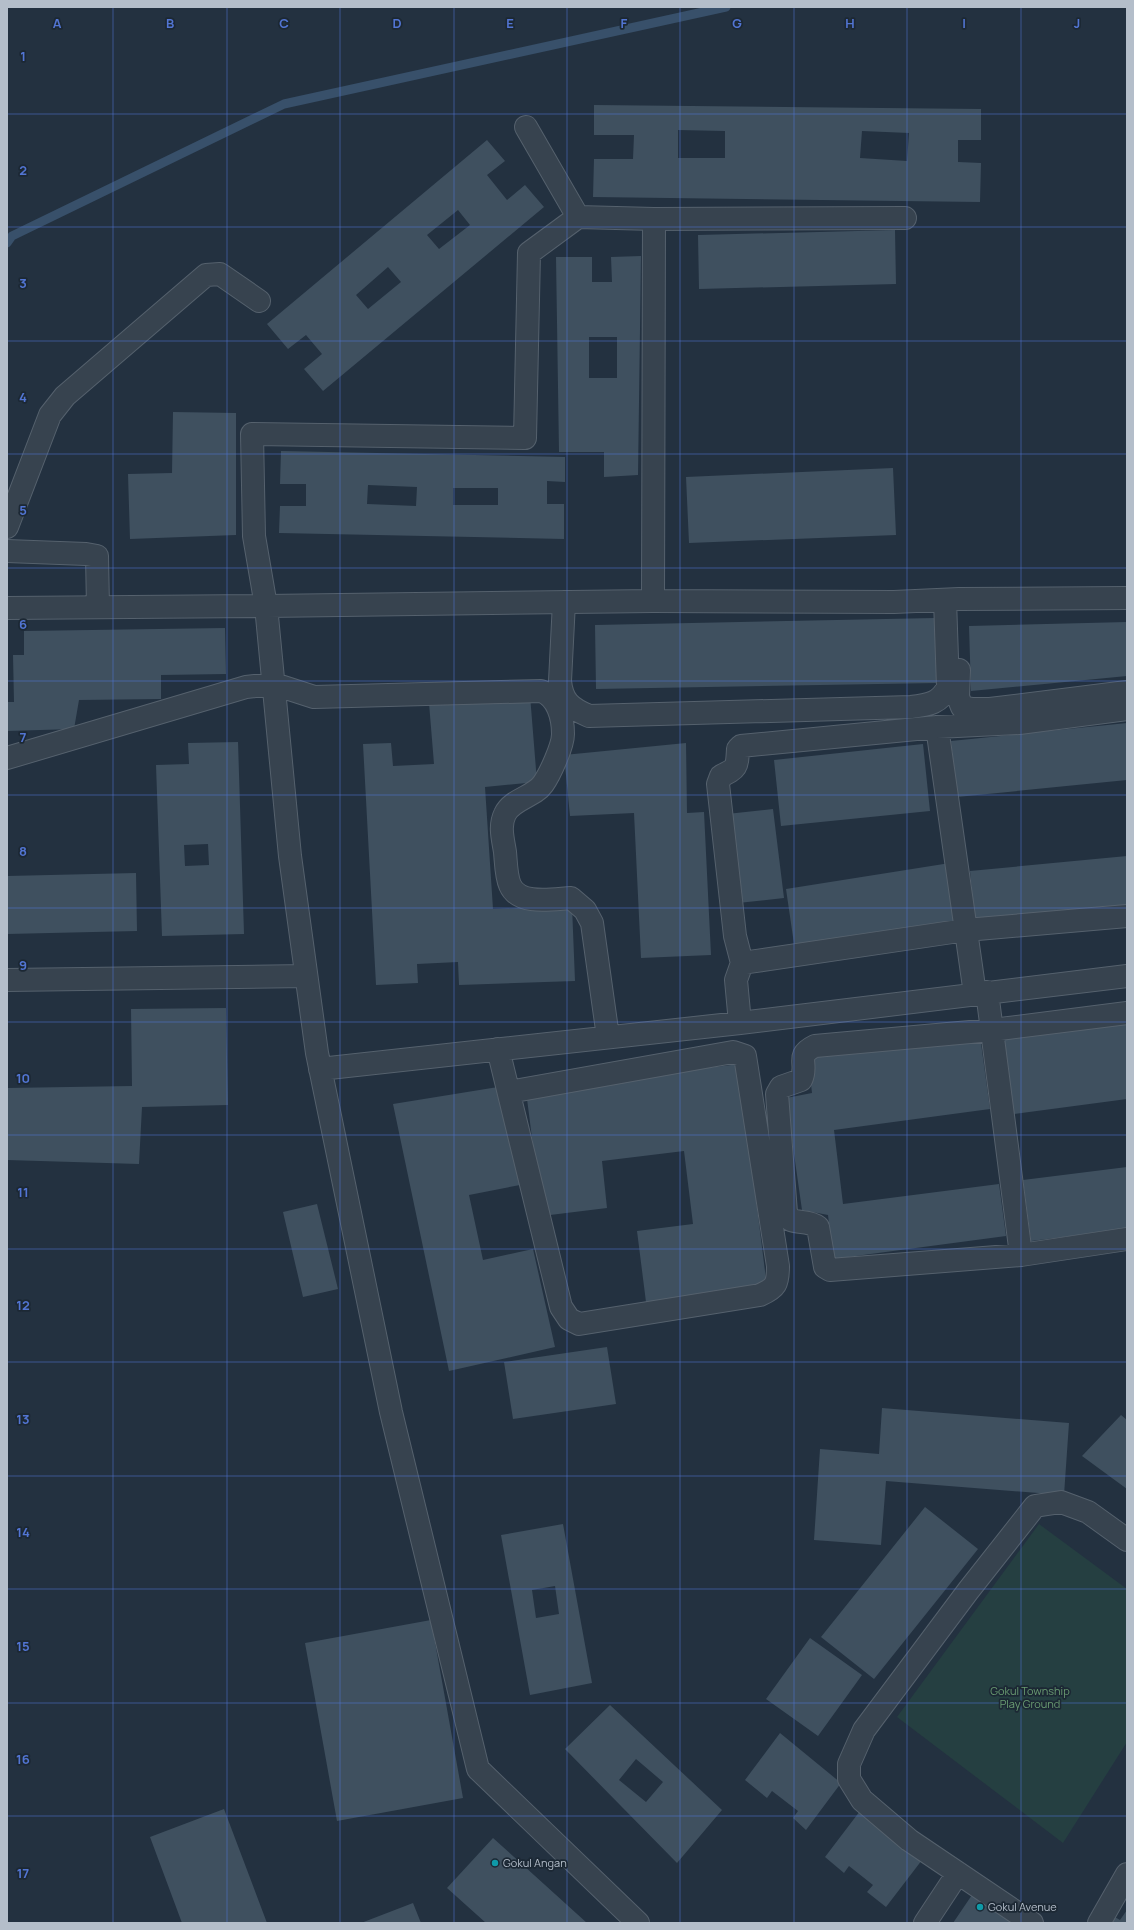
<svg xmlns="http://www.w3.org/2000/svg" width="1134" height="1930" viewBox="0 0 1134 1930" font-family="Manrope,sans-serif">
<style>
.green{fill:#253f41}
.lines{fill:none;stroke-linecap:round;stroke-linejoin:round}
.stream{stroke:#38506a;stroke-width:9}
.building{fill:#3f505f;fill-rule:evenodd}
.minor-casing{stroke:#55616d;stroke-width:24}
.minor{stroke:#37434f;stroke-width:22}
.grid{fill:none;stroke:#5275d3;stroke-width:1;stroke-opacity:0.55}
.culture-dot{fill:#0f9aa8;stroke:#1c2834;stroke-width:1.5}
.labels{text-anchor:middle;stroke-width:3.5;stroke-linejoin:round;paint-order:stroke}
.park-label{font-size:11px;fill:#6a9c72;stroke:#1c2834}
.poi-label{font-size:11px;fill:#b4beca;stroke:#1c2834;text-anchor:start}
.grid-label{font-size:13px;text-anchor:middle;font-weight:bold;fill:#5275d3;stroke:#1c2834;stroke-width:3.5;stroke-linejoin:round;paint-order:stroke}
</style>
<rect width="100%" height="100%" fill="#233140"/>
<path class="green" d="M1039,1524L1127,1589V1742L1063,1843L897,1717Z"/>
<g class="lines">
<path class="stream" d="M7,243L12,236L284,104L726,7"/>
</g>
<path class="building" d="M594,105L981,109V140H958V162L981,163L980,202L593,197L594,159H633L634,135H594ZM678,130L725,131V158H678ZM862,131L909,133L907,161L860,158Z
M487,140L505,161L487,175L507,200L525,185L544,207L323,391L304,369L322,354L306,335L288,349L267,324ZM458,210L470,225L439,249L427,235ZM388,267L401,282L368,309L356,295Z
M895,230L896,284L699,289L698,235Z
M641,256L638,475L604,477V452H559L556,257H592V282H612L611,257ZM589,337H617V378H589Z
M173,412L236,413V535L130,539L128,474L172,473Z
M281,451L565,457V482L547,481V504H564V539L279,533L280,506H306V484H280ZM368,485L417,487L416,506L367,504ZM453,488H498V505H453Z
M893,468L896,535L689,543L686,477Z
M935,618L937,683L596,689L595,625Z
M1127,622V676L971,691L969,626Z
M225,628L226,674L161,675V699L79,700L74,729L7,731V702H14L13,655H24V631Z
M530,695L537,782L485,787L493,909L572,906L575,981L459,985L458,962L417,964L418,983L376,985L363,744L391,743L393,766L434,764L429,703Z
M1127,723V780L957,797L951,741Z
M238,742L244,934L162,936L156,765L189,764L188,743ZM208,844L209,865L185,866L184,845Z
M686,743L687,813L704,812L711,955L641,958L634,813L570,816L564,755Z
M923,744L930,811L781,826L774,760Z
M773,809L784,898L738,903L727,814Z
M1127,856V909L975,924L970,871Z
M950,863L958,922L794,944L786,889Z
M136,873L137,931L7,934V876Z
M226,1008L228,1105L142,1107L139,1164L7,1160V1088L132,1086L131,1009Z
M1127,1019V1099L1014,1114L1004,1035Z
M980,1036L990,1109L834,1130L843,1204L999,1184L1006,1236L833,1259L828,1215L802,1210L786,1098L812,1093L808,1057Z
M739,1064L767,1287L646,1302L637,1231L693,1224L684,1151L602,1161L607,1208L542,1216L526,1091Z
M498,1087L520,1185L469,1195L483,1260L533,1249L555,1347L449,1371L393,1104Z
M1127,1167V1229L1031,1241L1023,1180Z
M317,1204L338,1289L303,1297L283,1212Z
M607,1347L616,1404L513,1419L504,1362Z
M882,1408L1069,1423L1064,1495L886,1481L881,1545L814,1540L820,1449L879,1454Z
M1121,1415L1127,1420V1489L1082,1456Z
M925,1507L978,1549L874,1679L821,1637Z
M563,1524L592,1683L530,1695L501,1535ZM555,1586L559,1614L536,1618L532,1590Z
M431,1620L463,1798L337,1821L305,1643Z
M810,1638L862,1675L818,1736L766,1699Z
M610,1705L722,1810L677,1863L565,1749ZM636,1759L663,1782L646,1802L619,1780Z
M780,1733L841,1783L806,1830L793,1818L798,1811L772,1791L767,1798L745,1780Z
M224,1809L267,1923H182L150,1837Z
M860,1811L922,1860L886,1907L867,1892L873,1885L849,1866L844,1873L825,1857Z
M493,1838L587,1923H486L447,1888Z
M974,1892L1020,1923H953Z
M413,1903L421,1923H361Z
M1127,1910V1923H1101L1108,1913L1120,1920Z"/>
<g class="lines">
<g class="minor-casing">
<path id="minor" d="M526,127L578,217L654,219
M7,527L50,415L65,396L206,275L220,274L259,301
M7,551L86,554L97,556L98,607
M653,601L654,219L905,218
M564,602L560,681C562,701 570,708 589,716L911,707C929,705 940,703 948,687L945,600
M7,608L266,606L254,536L252,434L525,438L529,253L578,217
M959,670L958,697L962,707L972,709H990L1127,692
M937,727L975,994
M7,758L246,687L274,684L314,697L541,691C558,697 563,718 563,734C563,746 550,774 543,784C534,797 512,799 505,814C499,826 503,839 505,852C506,862 506,876 510,885C519,906 553,899 571,898L585,910L592,923L608,1037
M742,963L966,930L1127,916
M7,980L306,976
M987,992L1021,1255
M1127,1013L992,1030L815,1046C794,1056 809,1064 801,1080L781,1087L777,1094L786,1213L791,1220C800,1223 810,1221 818,1227L825,1267L830,1270L1021,1255L1127,1239
M740,1023L736,980L742,963L735,936L718,784L721,776C737,768 737,768 738,749L741,746L937,727L1019,723L1127,709
M498,1049L561,1307L569,1319L579,1324L760,1295C776,1288 778,1284 778,1266L745,1056L733,1052L509,1092
M320,1069L740,1023L1127,976
M638,1923L478,1769L391,1412L317,1053L290,856L266,606L653,601L894,602L959,599L1127,598
M925,1923L958,1873
M1032,1923L909,1840L862,1800L849,1779V1764L864,1730L968,1591L1035,1506L1061,1502L1088,1512L1127,1540
M1099,1923L1127,1874"/>
</g>
<use href="#minor" class="minor"/>
</g>
<path class="grid" d="M113,7V1923M227,7V1923M340,7V1923M454,7V1923M567,7V1923M680,7V1923M794,7V1923M907,7V1923M1021,7V1923M7,114H1127M7,227H1127M7,341H1127M7,454H1127M7,568H1127M7,681H1127M7,795H1127M7,908H1127M7,1022H1127M7,1135H1127M7,1249H1127M7,1362H1127M7,1476H1127M7,1589H1127M7,1703H1127M7,1816H1127"/>
<g class="culture-dot">
<circle cx="495" cy="1863" r="4"/>
<circle cx="980" cy="1907" r="4"/>
</g>
<g class="labels">
<g class="park-label">
<text x="1030" y="1695">Gokul Township<tspan x="1030" dy="13">Play Ground</tspan></text>
</g>
<g class="poi-label">
<text x="503" y="1867">Gokul Angan</text>
<text x="988" y="1911">Gokul Avenue</text>
</g>
</g>
<g class="grid-label">
<text x="57" y="28">A</text>
<text x="170" y="28">B</text>
<text x="284" y="28">C</text>
<text x="397" y="28">D</text>
<text x="510" y="28">E</text>
<text x="624" y="28">F</text>
<text x="737" y="28">G</text>
<text x="850" y="28">H</text>
<text x="964" y="28">I</text>
<text x="1077" y="28">J</text>
<text x="23" y="61">1</text>
<text x="23" y="175">2</text>
<text x="23" y="288">3</text>
<text x="23" y="402">4</text>
<text x="23" y="515">5</text>
<text x="23" y="629">6</text>
<text x="23" y="742">7</text>
<text x="23" y="856">8</text>
<text x="23" y="970">9</text>
<text x="23" y="1083">10</text>
<text x="23" y="1197">11</text>
<text x="23" y="1310">12</text>
<text x="23" y="1424">13</text>
<text x="23" y="1537">14</text>
<text x="23" y="1651">15</text>
<text x="23" y="1764">16</text>
<text x="23" y="1878">17</text>
</g>
<rect width="1134" height="1930" fill="none" stroke="#b4beca" stroke-width="16"/>
</svg>
